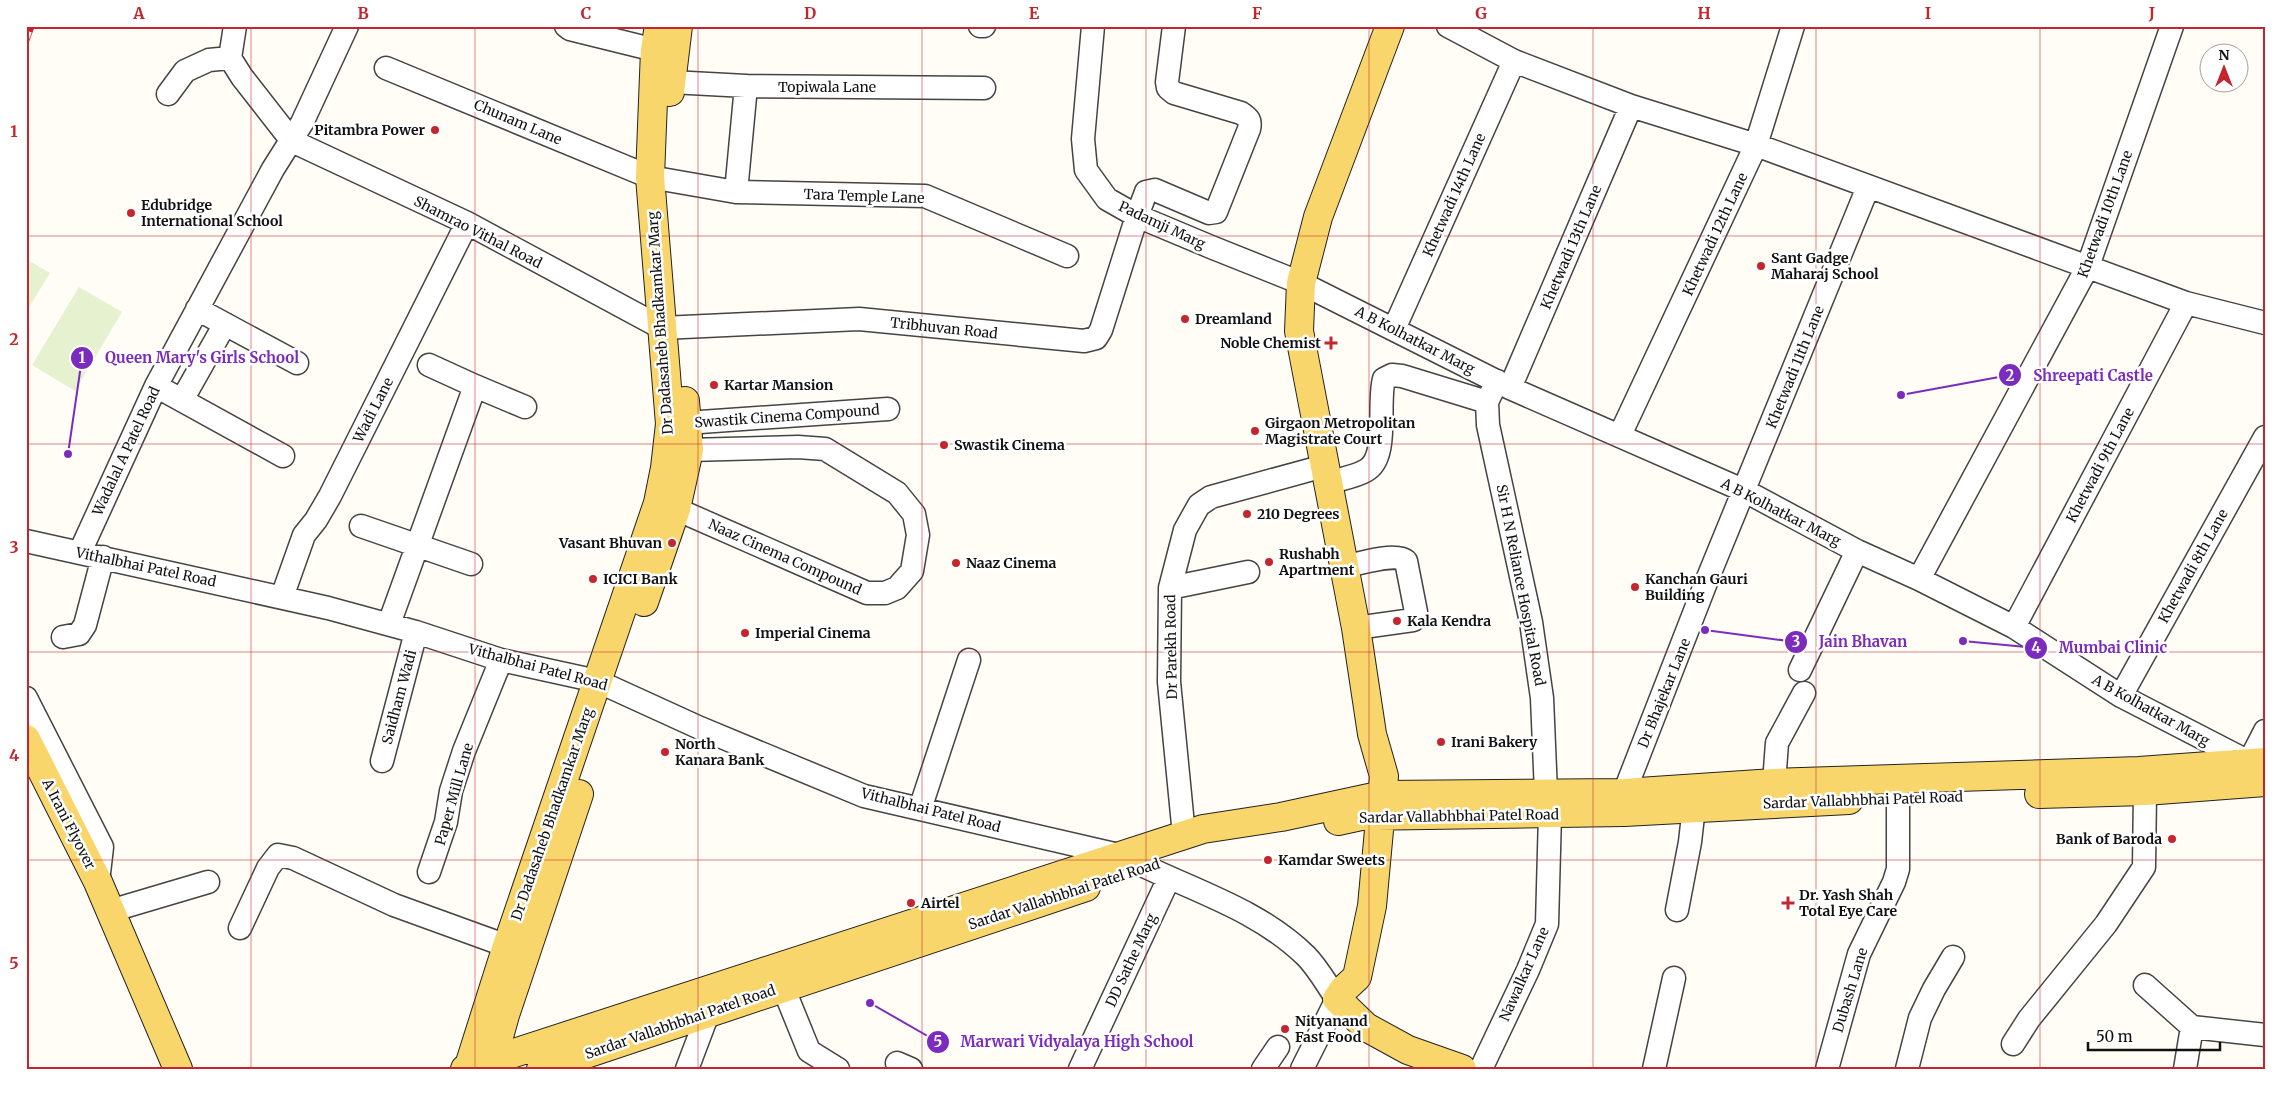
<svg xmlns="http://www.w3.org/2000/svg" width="2291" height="1095" viewBox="0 0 2291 1095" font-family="Merriweather,serif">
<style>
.pitch{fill:#e6f2cf}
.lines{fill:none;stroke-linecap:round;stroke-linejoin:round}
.minor-casing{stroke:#444;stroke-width:25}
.major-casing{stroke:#222;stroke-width:30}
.minor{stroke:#fff;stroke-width:22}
.major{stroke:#f9d66b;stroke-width:28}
.rail-casing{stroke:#c4262e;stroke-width:5.5}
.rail{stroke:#fff;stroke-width:4;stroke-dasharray:11;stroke-linecap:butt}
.grid{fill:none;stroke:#c4262e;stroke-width:1;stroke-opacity:0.55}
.poi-dot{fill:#c4262e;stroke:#fff;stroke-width:2}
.labels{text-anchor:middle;stroke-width:5;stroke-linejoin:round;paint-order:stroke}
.street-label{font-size:14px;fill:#111;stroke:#fff}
.poi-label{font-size:14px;font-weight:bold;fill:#111;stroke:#fff;text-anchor:start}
.leader{fill:none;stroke:#7b2cbf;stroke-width:2}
.callout-dot{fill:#7b2cbf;stroke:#fff;stroke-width:2}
.mark-label{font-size:15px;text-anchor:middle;font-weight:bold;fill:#fff}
.callout-label{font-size:15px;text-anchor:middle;font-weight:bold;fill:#7b2cbf;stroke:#fff;stroke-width:5;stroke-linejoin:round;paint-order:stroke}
.neatline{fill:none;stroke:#c4262e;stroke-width:2}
.grid-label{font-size:16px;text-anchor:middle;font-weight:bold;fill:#c4262e}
</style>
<rect width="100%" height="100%" fill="#fffdf5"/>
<path class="pitch" d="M26,259L50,273L26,312Z
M79,287L122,312L75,391L32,365Z"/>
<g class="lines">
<g class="minor-casing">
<path id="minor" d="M235,26L230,58L242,77L292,141L467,223L662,328L859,319L1084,341L1096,338L1101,330L1137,216L1146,192L1155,190L1209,213L1216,212L1249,129C1251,121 1249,118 1241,113L1174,93L1168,88L1167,82L1174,26
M566,26L570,29L655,50
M980,26H984
M1093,26L1083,139L1086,170L1107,199L1137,216L1211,247L1301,283L1510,388L1745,491L1857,551L1919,579L2014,627L2121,696L2249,762
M1448,26L1514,61L1631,106L1756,145L2186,303L2265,323
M386,68L650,177L736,192L925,196L1067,256
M671,82L746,86L984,88
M168,94L185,71L209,60L230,58
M736,192L746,86
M197,309L297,363
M1394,329L1514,61
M1497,381L1487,402L1488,425L1531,622L1542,698L1546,793
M156,386L283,456
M475,386L525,407
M1510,388L1631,106
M182,400L225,324
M686,423L888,409
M1620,435L1756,145L1793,26
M1328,483C1340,479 1354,477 1365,471C1390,459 1377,403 1384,379L1392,375L1402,376L1487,402
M676,509L867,593H885L897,588L912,571L918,535L914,514L897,493L825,449L798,447L689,450
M361,526L471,564
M26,541L328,608L416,632L501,660L597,681L700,728L864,796L1123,856
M80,552L156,386L273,169L302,123L347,26
M1344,567C1357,564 1396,552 1406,561L1416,612L1413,620L1356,628
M1919,579L2088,266L2172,26
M1170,588L1248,572
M282,597L304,535L316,520L330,496L467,223
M389,624L475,386L429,365
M2014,627L2186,303
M63,637L79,634L85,625L103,557
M1800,670L1857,551
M2121,696L2265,437
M26,698L102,847L98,882
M382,761L416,632
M2250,776L2249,762L2265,731
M1774,783L1777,743L1804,693
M920,809L969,660
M1624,809V793L1707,580L1868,187
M1184,835L1169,682L1170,588L1185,530L1199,505L1211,497L1324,466
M1146,867C1201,893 1261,912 1306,956C1318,968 1327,985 1337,999L1302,1069
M429,872L446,822L451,791L464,751L501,660
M1677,910L1690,842L1694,807
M110,911L208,882
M240,928L268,868L278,855L293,858L394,905L507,946
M2145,985L2192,1027L2185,1069
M783,987L809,1051L838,1069
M2192,1027L2265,1035
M2013,1044L2029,1019L2106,924L2144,867L2145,791
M897,1063L911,1069
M687,1069L709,1011
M1080,1069L1169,878
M1263,1069L1278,1047
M1481,1069L1528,970L1547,924L1550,814
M1654,1069L1674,978
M1827,1069L1859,954L1894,882L1898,869V798
M1907,1069L1920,1018L1934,989L1953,957"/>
</g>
<g class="major-casing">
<path id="major" d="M1390,26L1318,217L1301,283L1299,331L1356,628L1372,734L1384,776L1372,906L1357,977L1343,990L1337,999L1366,1027L1408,1050L1462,1069
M670,92L678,26
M644,602L676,509L689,450L685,401
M26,739L98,882L178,1069
M2039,794L2145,791L2265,782
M1338,821L1361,816L1624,812L1849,800
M465,1069L1203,829L1281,817L1383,795L1624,793L1774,783L2139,771L2265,762
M468,1069L507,946L658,503L665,468L670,424L650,177L655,50L659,26
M490,1069L505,1015L579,794
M541,1069L1086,887"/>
</g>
<use href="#minor" class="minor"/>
<use href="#major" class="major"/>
<g class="rail-casing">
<path id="rail" d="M26,42L32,26"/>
</g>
<use href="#rail" class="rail"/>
</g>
<path class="grid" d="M251,26V1069M475,26V1069M698,26V1069M922,26V1069M1146,26V1069M1369,26V1069M1593,26V1069M1816,26V1069M2040,26V1069M26,236H2265M26,444H2265M26,652H2265M26,860H2265"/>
<g class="poi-dot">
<circle cx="435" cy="130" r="5"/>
<circle cx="131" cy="213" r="5"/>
<circle cx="1761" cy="266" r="5"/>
<circle cx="1185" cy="319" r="5"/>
<path d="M1328.5 335.5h5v5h5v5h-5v5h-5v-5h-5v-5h5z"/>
<circle cx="714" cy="385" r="5"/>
<circle cx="1255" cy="431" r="5"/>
<circle cx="944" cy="445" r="5"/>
<circle cx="1247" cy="514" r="5"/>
<circle cx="672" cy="543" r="5"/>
<circle cx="1269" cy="562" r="5"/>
<circle cx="956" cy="563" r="5"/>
<circle cx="593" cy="579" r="5"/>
<circle cx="1635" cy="587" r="5"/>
<circle cx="1397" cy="621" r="5"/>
<circle cx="745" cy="633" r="5"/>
<circle cx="1441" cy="742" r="5"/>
<circle cx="665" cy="752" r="5"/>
<circle cx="2172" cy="839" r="5"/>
<circle cx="1268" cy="860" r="5"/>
<circle cx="911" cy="903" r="5"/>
<path d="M1785.5 895.5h5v5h5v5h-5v5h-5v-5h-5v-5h5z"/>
<circle cx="1285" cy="1029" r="5"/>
</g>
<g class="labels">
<g class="street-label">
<text x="827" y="92">Topiwala Lane</text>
<text transform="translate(518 122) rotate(23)" y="5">Chunam Lane</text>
<text transform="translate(1454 195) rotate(-66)" y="5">Khetwadi 14th Lane</text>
<text transform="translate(864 196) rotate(2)" y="5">Tara Temple Lane</text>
<text transform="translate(2105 214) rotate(-70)" y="5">Khetwadi 10th Lane</text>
<text transform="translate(1162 225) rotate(25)" y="5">Padamji Marg</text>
<text transform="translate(478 232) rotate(27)" y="5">Shamrao Vithal Road</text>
<text transform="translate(1715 234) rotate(-65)" y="5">Khetwadi 12th Lane</text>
<text transform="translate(1571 247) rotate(-67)" y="5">Khetwadi 13th Lane</text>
<text transform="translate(660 323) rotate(-94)" y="5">Dr Dadasaheb Bhadkamkar Marg</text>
<text transform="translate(944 328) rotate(6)" y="5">Tribhuvan Road</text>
<text transform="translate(1415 340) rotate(27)" y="5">A B Kolhatkar Marg</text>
<text transform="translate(1795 367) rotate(-68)" y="5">Khetwadi 11th Lane</text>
<text transform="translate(373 410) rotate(-63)" y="5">Wadi Lane</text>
<text transform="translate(787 416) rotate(-4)" y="5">Swastik Cinema Compound</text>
<text transform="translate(126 451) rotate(-65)" y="5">Wadalal A Patel Road</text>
<text transform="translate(2100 465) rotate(-62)" y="5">Khetwadi 9th Lane</text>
<text transform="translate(1781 512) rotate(27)" y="5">A B Kolhatkar Marg</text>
<text transform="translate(785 557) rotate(24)" y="5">Naaz Cinema Compound</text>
<text transform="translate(2193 566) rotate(-61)" y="5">Khetwadi 8th Lane</text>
<text transform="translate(146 567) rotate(12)" y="5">Vithalbhai Patel Road</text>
<text transform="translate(1521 585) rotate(79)" y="5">Sir H N Reliance Hospital Road</text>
<text transform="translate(1171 647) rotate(-91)" y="5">Dr Parekh Road</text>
<text transform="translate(538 667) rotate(15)" y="5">Vithalbhai Patel Road</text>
<text transform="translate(1664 693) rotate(-68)" y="5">Dr Bhajekar Lane</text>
<text transform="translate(399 697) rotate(-75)" y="5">Saidham Wadi</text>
<text transform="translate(2151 710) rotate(29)" y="5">A B Kolhatkar Marg</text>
<text transform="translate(454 794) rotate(-74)" y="5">Paper Mill Lane</text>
<text transform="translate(1863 800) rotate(-2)" y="5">Sardar Vallabhbhai Patel Road</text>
<text transform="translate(931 810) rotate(14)" y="5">Vithalbhai Patel Road</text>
<text transform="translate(552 814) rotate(-71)" y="5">Dr Dadasaheb Bhadkamkar Marg</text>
<text transform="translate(1459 816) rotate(-1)" y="5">Sardar Vallabhbhai Patel Road</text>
<text transform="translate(69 824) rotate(63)" y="5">A Irani Flyover</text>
<text transform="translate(1064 894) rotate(-18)" y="5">Sardar Vallabhbhai Patel Road</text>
<text transform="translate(1131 960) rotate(-65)" y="5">DD Sathe Marg</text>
<text transform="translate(1524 974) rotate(-66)" y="5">Nawalkar Lane</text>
<text transform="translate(1850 990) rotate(-73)" y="5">Dubash Lane</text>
<text transform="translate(680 1022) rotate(-19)" y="5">Sardar Vallabhbhai Patel Road</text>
</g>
<g class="poi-label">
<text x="425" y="135" text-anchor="end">Pitambra Power</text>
<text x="141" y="210">Edubridge<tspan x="141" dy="16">International School</tspan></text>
<text x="1771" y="263">Sant Gadge<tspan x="1771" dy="16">Maharaj School</tspan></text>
<text x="1195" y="324">Dreamland</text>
<text x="1321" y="348" text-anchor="end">Noble Chemist</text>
<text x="724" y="390">Kartar Mansion</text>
<text x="1265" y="428">Girgaon Metropolitan<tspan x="1265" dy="16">Magistrate Court</tspan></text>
<text x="954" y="450">Swastik Cinema</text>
<text x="1257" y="519">210 Degrees</text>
<text x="662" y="548" text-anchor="end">Vasant Bhuvan</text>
<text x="1279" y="559">Rushabh<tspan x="1279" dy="16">Apartment</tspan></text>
<text x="966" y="568">Naaz Cinema</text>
<text x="603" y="584">ICICI Bank</text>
<text x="1645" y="584">Kanchan Gauri<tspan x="1645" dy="16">Building</tspan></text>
<text x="1407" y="626">Kala Kendra</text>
<text x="755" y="638">Imperial Cinema</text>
<text x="1451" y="747">Irani Bakery</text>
<text x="675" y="749">North<tspan x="675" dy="16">Kanara Bank</tspan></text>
<text x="2162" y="844" text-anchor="end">Bank of Baroda</text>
<text x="1278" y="865">Kamdar Sweets</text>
<text x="1799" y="900">Dr. Yash Shah<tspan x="1799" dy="16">Total Eye Care</tspan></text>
<text x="921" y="908">Airtel</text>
<text x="1295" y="1026">Nityanand<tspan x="1295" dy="16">Fast Food</tspan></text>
</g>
</g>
<path class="leader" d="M68 454L82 358M1901 395L2010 375M1705 630L1796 642M1963 641L2036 648M870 1003L938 1042"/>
<g class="callout-dot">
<circle cx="68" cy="454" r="5"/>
<circle cx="1901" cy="395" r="5"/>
<circle cx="1705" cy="630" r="5"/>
<circle cx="1963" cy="641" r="5"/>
<circle cx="870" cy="1003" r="5"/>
<circle cx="82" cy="358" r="12"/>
<circle cx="2010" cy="375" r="12"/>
<circle cx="1796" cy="642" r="12"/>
<circle cx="2036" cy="648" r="12"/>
<circle cx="938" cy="1042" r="12"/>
</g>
<g class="mark-label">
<text x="82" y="363">1</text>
<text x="2010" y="381">2</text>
<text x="1796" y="647">3</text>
<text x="2036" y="653">4</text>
<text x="938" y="1047">5</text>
</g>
<g class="callout-label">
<text x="202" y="363">Queen Mary's Girls School</text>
<text x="2093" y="381">Shreepati Castle</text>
<text x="1863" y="647">Jain Bhavan</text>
<text x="2113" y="653">Mumbai Clinic</text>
<text x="1077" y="1047">Marwari Vidyalaya High School</text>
</g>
<rect width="2291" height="1095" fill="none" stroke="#ffffff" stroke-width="55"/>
<g transform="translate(2224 68)"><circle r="24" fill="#ffffff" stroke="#a0a0a0"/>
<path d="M0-4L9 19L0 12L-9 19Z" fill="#c4262e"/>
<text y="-8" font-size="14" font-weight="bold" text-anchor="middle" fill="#111111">N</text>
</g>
<path d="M2088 1042v8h132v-8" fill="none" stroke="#111111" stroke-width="2.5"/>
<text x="2096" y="1042" font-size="15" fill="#111111" stroke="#ffffff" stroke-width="4" paint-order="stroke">50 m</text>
<rect x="28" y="28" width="2236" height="1040" class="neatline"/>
<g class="grid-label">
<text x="139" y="19">A</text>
<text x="363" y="19">B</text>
<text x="586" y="19">C</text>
<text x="810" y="19">D</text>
<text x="1034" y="19">E</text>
<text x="1257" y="19">F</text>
<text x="1481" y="19">G</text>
<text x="1704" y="19">H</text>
<text x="1928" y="19">I</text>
<text x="2152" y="19">J</text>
<text x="14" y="137">1</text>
<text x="14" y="345">2</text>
<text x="14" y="553">3</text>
<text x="14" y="761">4</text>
<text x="14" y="969">5</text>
</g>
</svg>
